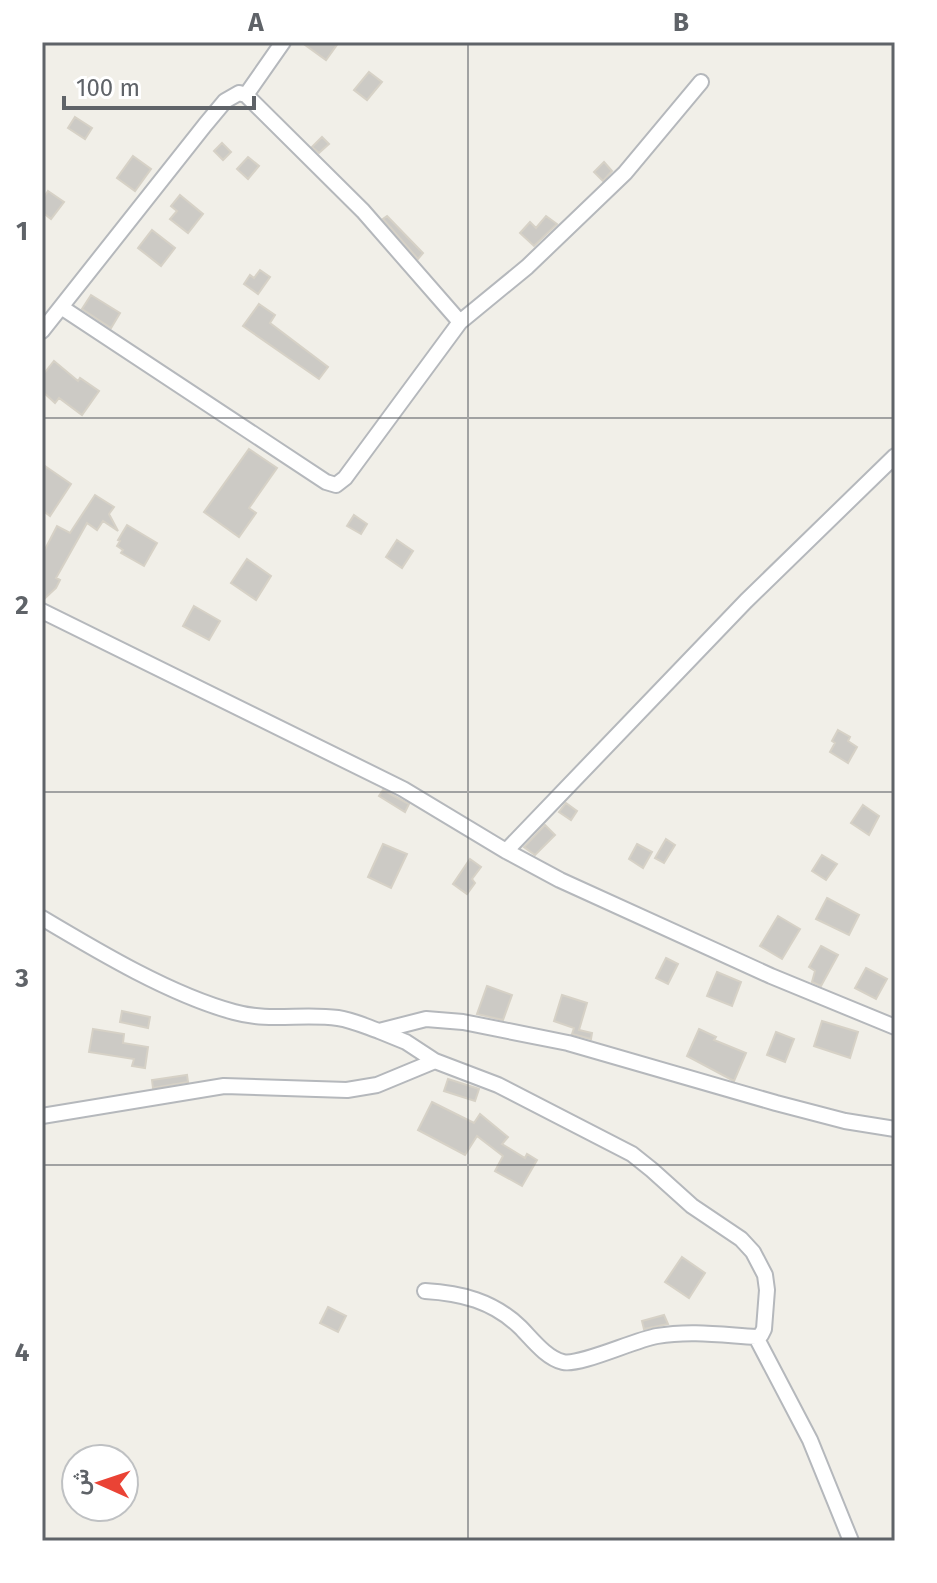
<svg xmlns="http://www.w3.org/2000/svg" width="937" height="1583" viewBox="0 0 937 1583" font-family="'Fira Sans',Vazirmatn,sans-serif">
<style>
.building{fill:#cccac5;stroke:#d6d1c6;stroke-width:2}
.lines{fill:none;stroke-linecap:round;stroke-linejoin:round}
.minor-casing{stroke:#b5b8bc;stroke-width:18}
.minor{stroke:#fff;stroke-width:14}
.grid{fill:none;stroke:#5f6368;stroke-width:2;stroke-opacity:0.55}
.neatline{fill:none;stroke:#5f6368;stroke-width:3}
.grid-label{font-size:26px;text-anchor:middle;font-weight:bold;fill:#5f6368}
</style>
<rect width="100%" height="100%" fill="#f1efe8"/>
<path class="building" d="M301,42H339L326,60Z
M369,72L382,82L367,100L354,90Z
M75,117L92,128L85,139L68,128Z
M322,137L329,144L319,153L312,147Z
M222,143L231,152L223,160L214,151Z
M133,156L151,169L135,191L117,178Z
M248,157L259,166L248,179L237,169Z
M604,162L612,171L603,181L594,172Z
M48,191L64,202L51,219L42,212V200Z
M180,195L203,214L188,233L170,219L177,211L171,206Z
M387,216L423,253L418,259L383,219Z
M546,216L557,224L534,246L520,233L530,222L536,228Z
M152,230L175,248L161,266L138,248Z
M260,270L270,277L258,294L244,284L250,275L254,278Z
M91,295L120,313L111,328L82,309Z
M259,304L275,315L270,323L328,367L319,379L243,326Z
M54,361L78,381L80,378L99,391L82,415L59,398L55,403L42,391V376Z
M249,449L277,468L249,508L256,513L239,537L204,512Z
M42,464L71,484L50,516L42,510Z
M95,495L114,507L109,514L118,531L103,521L97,530L87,523L56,578L60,580L56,588L42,601V555L57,526L70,533Z
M354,515L367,524L361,534L347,526Z
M127,525L157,543L144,566L121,553L123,550L117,546L120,541L118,540Z
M397,540L413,551L402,568L386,557Z
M247,559L271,576L256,600L231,583Z
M194,606L220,621L209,640L183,626Z
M838,730L850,737L848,741L857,747L848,763L830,752L835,743L832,741Z
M383,790L409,804L405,812L379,796Z
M566,803L577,811L571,820L559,812Z
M863,805L879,816L869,835L851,823Z
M545,825L555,835L535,855L524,847Z
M666,839L675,845L664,863L655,858Z
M383,844L407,854L391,888L368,877Z
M637,844L652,852L643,868L629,859Z
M822,855L837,864L826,880L812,871Z
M470,859L481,867L472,879L475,883L467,894L453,884Z
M827,898L859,915L849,935L816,919Z
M778,916L800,929L782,959L760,946Z
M821,946L838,955L821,986L812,982L815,971L809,967Z
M666,958L678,964L668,984L656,978Z
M866,968L887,979L876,999L855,988Z
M717,972L741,982L732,1006L707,996Z
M487,986L512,995L503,1020L477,1014Z
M562,995L587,1003L579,1030L592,1033L591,1039L572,1034L574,1028L554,1021Z
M122,1011L150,1017L148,1028L120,1022Z
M822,1021L858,1032L850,1058L814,1046Z
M93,1029L124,1034L123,1043L148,1047L145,1068L132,1066L134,1059L89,1052Z
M699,1029L716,1037L714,1040L746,1053L734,1081L687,1056Z
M776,1032L794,1039L785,1062L767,1055Z
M187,1075L188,1082L153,1088L152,1080Z
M448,1079L479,1089L475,1101L444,1091Z
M432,1102L474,1123L480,1114L508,1137L502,1144L525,1158L527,1154L537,1160L522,1186L495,1171L503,1156L477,1136L465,1155L418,1130Z
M682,1257L705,1273L689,1298L665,1282Z
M328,1307L346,1316L338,1332L320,1323Z
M664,1315L668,1324L644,1329L642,1321Z"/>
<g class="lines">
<g class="minor-casing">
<path id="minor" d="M246,95L283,42
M61,307L326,482L336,485L345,478L460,322L527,267L625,173L701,82
M42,331L205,125L225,101L239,93L246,95L363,211L460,322
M42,611L403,789L506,851L560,880L771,976L895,1027
M506,851L746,601L895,456
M42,918C99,952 171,995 234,1012C269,1022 303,1013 338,1018C352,1020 365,1026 379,1031
M42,1116L224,1086L347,1090L377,1085L435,1061
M425,1291C461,1293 493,1301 520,1327C532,1339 546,1358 563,1362C580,1366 634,1340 657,1336C690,1330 723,1335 756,1337L761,1335L764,1329L767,1290L765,1275L753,1252L741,1239L692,1206L652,1170L632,1154L498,1085L435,1061L406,1042L379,1031L426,1019L463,1022L568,1043L776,1103L845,1121L895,1129
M756,1337L810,1440L851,1541"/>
</g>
<use href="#minor" class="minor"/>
</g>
<path class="grid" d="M468,42V1541M42,418H895M42,792H895M42,1165H895"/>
<rect width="937" height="1583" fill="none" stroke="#ffffff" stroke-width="88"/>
<g transform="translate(100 1483) rotate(273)"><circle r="38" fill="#ffffff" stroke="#bfc1c3" stroke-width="2"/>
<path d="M0-6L14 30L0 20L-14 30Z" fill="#ea4335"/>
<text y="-12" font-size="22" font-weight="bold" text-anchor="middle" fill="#5f6368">ش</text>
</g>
<path d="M64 96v12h190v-12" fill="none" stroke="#5f6368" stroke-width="4"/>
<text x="76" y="96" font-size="24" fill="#5f6368" stroke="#ffffff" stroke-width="6" paint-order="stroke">100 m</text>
<rect x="44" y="44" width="849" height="1495" class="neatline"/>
<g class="grid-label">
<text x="256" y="31">A</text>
<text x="681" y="31">B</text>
<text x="22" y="240">1</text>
<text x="22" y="614">2</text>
<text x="22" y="987">3</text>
<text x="22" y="1361">4</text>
</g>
</svg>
